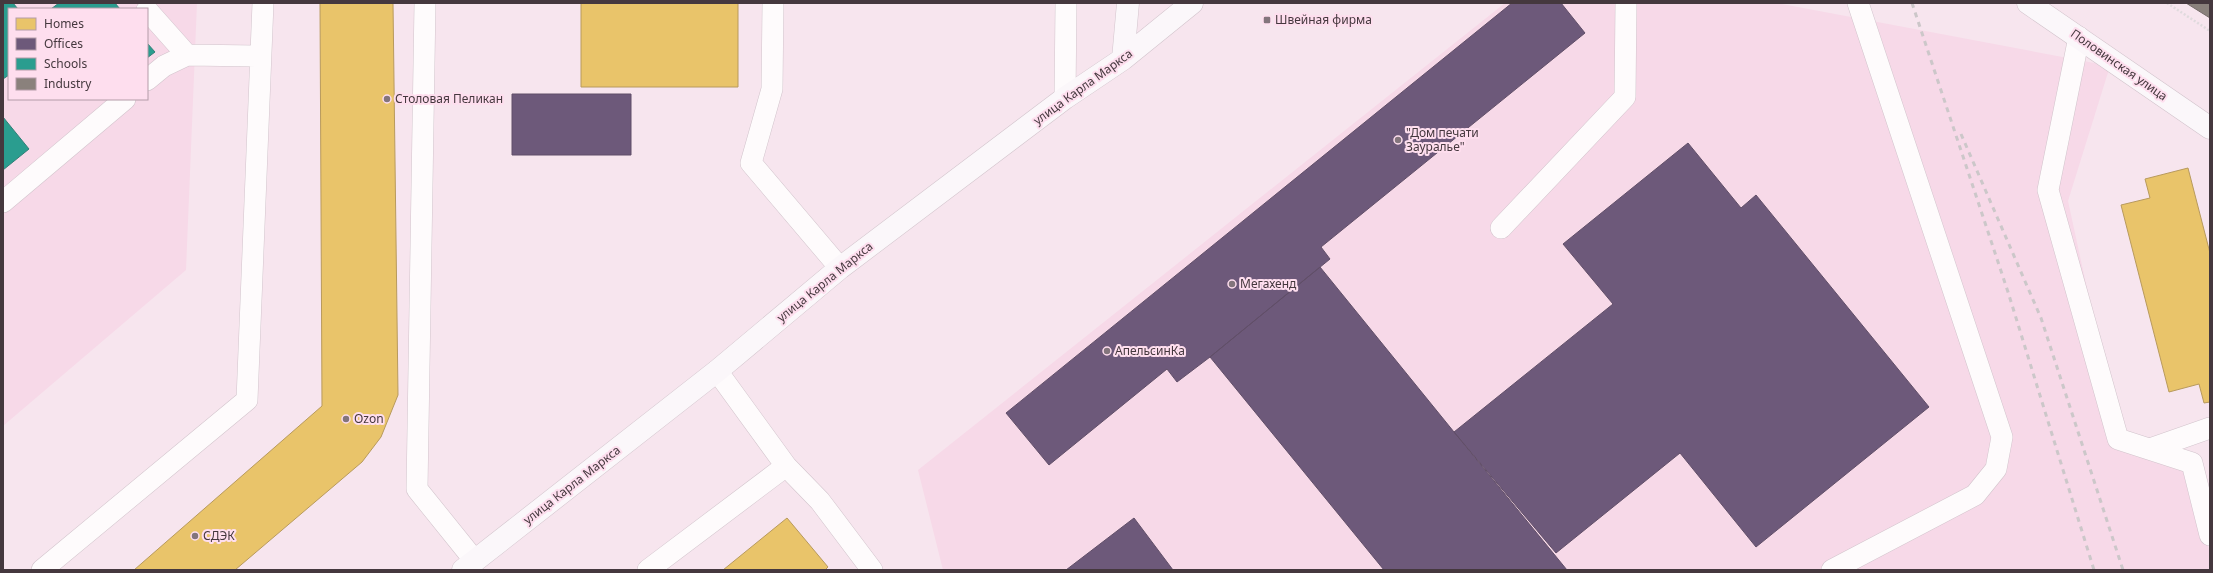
<svg xmlns="http://www.w3.org/2000/svg" width="2213" height="573" viewBox="0 0 2213 573" font-family="'Noto Sans',sans-serif">
<style>
.built{fill:#f7d9e8;fill-rule:evenodd}
.homes{fill:#e9c46a;stroke:#b89a5d}
.offices{fill:#6d597a;stroke:#614f68}
.schools{fill:#2a9d8f;stroke:#327f77}
.industry{fill:#8a817c;stroke:#756b69}
.lines{fill:none;stroke-linecap:round;stroke-linejoin:round}
.service-casing{stroke:#d2c4cc;stroke-width:22}
.secondary-casing{stroke:#d2c4cc;stroke-width:23}
.path{stroke:#e0dadd;stroke-width:2.5;stroke-dasharray:2 2;stroke-linecap:butt}
.service{stroke:#fefbfc;stroke-width:21}
.secondary{stroke:#fbf7fa;stroke-width:22}
.rail{stroke:#ccc7c9;stroke-width:3;stroke-dasharray:5 5;stroke-linecap:butt}
.poi-dot{fill:#83757c;stroke:#fedeee;stroke-width:1.5}
.labels{text-anchor:middle;stroke-width:4;stroke-linejoin:round;paint-order:stroke}
.poi-label{font-size:12px;fill:#45383e;stroke:#fedeee;text-anchor:start}
.street-label{font-size:12px;fill:#45383e;stroke:#fedeee}
</style>
<rect width="100%" height="100%" fill="#f7e5ee"/>
<path class="built" d="M3,3H197L186,270L3,426ZM9,9H147V99H9Z
M1505,3H1777L2110,66L2068,201L2121,445L2190,466L2210,555V570H943L918,470Z"/>
<path class="homes" d="M320,3H393L398,395L381,437L362,462L235,570H134L322,406Z
M581,3H738V87H581Z
M2188,168L2210,253V402L2204,403L2199,384L2169,392L2121,205L2150,198L2145,179Z
M787,518L828,567L825,570H723Z"/>
<path class="offices" d="M1512,3H1561L1585,33L1321,247L1330,259L1210,357L1177,382L1167,369L1049,465L1006,413Z
M512,94H631V155H512Z
M1688,143L1741,208L1756,195L1929,407L1756,547L1680,453L1556,553L1454,432L1613,304L1563,244Z
M1320,267L1454,432L1567,570H1384L1210,357Z
M1134,518L1173,570H1066Z"/>
<path class="schools" d="M3,3H13L18,9H9V75L3,79Z
M59,3H115L120,9H51Z
M147,43L155,52L147,58Z
M3,117L29,149L3,170Z"/>
<path class="industry" d="M2186,3H2210V18Z"/>
<g class="lines">
<g class="service-casing">
<path id="service" d="M425,3L417,489L475,561
M773,3L772,89L751,163L840,268
M147,10L187,55
M2079,37L2048,190L2118,439L2192,463L2210,535
M147,80L164,66L187,55L260,56
M1065,98L1066,3
M3,202L125,99
M1501,228L1625,97L1626,3
M2150,449L2210,428
M786,466L820,501L872,570
M42,570L247,400L263,3
M648,570L786,466L717,371
M1832,570L1975,495L1996,469L2002,437L1858,3"/>
</g>
<g class="secondary-casing">
<path id="secondary" d="M2028,3L2210,128
M1123,59L1128,3
M463,570L717,371L840,268L1065,98L1123,59L1192,3"/>
</g>
<path class="path" d="M2167,3L2210,31"/>
<use href="#service" class="service"/>
<use href="#secondary" class="secondary"/>
<path class="rail" d="M1912,3L2008,292L2094,570
M1961,134L2041,318L2123,570"/>
</g>
<g class="poi-dot">
<rect x="1263" y="16" width="8" height="8" rx="2"/>
<circle cx="387" cy="99" r="4"/>
<circle cx="1398" cy="140" r="4"/>
<circle cx="1232" cy="284" r="4"/>
<circle cx="1107" cy="351" r="4"/>
<circle cx="346" cy="419" r="4"/>
<circle cx="195" cy="536" r="4"/>
</g>
<g class="labels">
<g class="poi-label">
<text x="1275" y="24">Швейная фирма</text>
<text x="395" y="103">Столовая Пеликан</text>
<text x="1406" y="137">"Дом печати<tspan x="1406" dy="14">Зауралье"</tspan></text>
<text x="1240" y="288">Мегахенд</text>
<text x="1115" y="355">АпельсинКа</text>
<text x="354" y="423">Ozon</text>
<text x="203" y="540">СДЭК</text>
</g>
<g class="street-label">
<text transform="translate(2119 65) rotate(35)" y="4">Половинская улица</text>
<text transform="translate(1083 87) rotate(-36)" y="4">улица Карла Маркса</text>
<text transform="translate(825 282) rotate(-39)" y="4">улица Карла Маркса</text>
<text transform="translate(572 485) rotate(-38)" y="4">улица Карла Маркса</text>
</g>
</g>
<rect width="2213" height="573" fill="none" stroke="#45383e" stroke-width="8"/>
<rect x="8" y="8" width="140" height="92" fill="#fedeee" stroke="#b49ca8"/>
<rect x="16" y="18" width="20" height="12" fill="#e9c46a" stroke="#b49ca8"/>
<text x="44" y="28" font-size="12" fill="#45383e">Homes</text>
<rect x="16" y="38" width="20" height="12" fill="#6d597a" stroke="#b49ca8"/>
<text x="44" y="48" font-size="12" fill="#45383e">Offices</text>
<rect x="16" y="58" width="20" height="12" fill="#2a9d8f" stroke="#b49ca8"/>
<text x="44" y="68" font-size="12" fill="#45383e">Schools</text>
<rect x="16" y="78" width="20" height="12" fill="#8a817c" stroke="#b49ca8"/>
<text x="44" y="88" font-size="12" fill="#45383e">Industry</text>
</svg>
